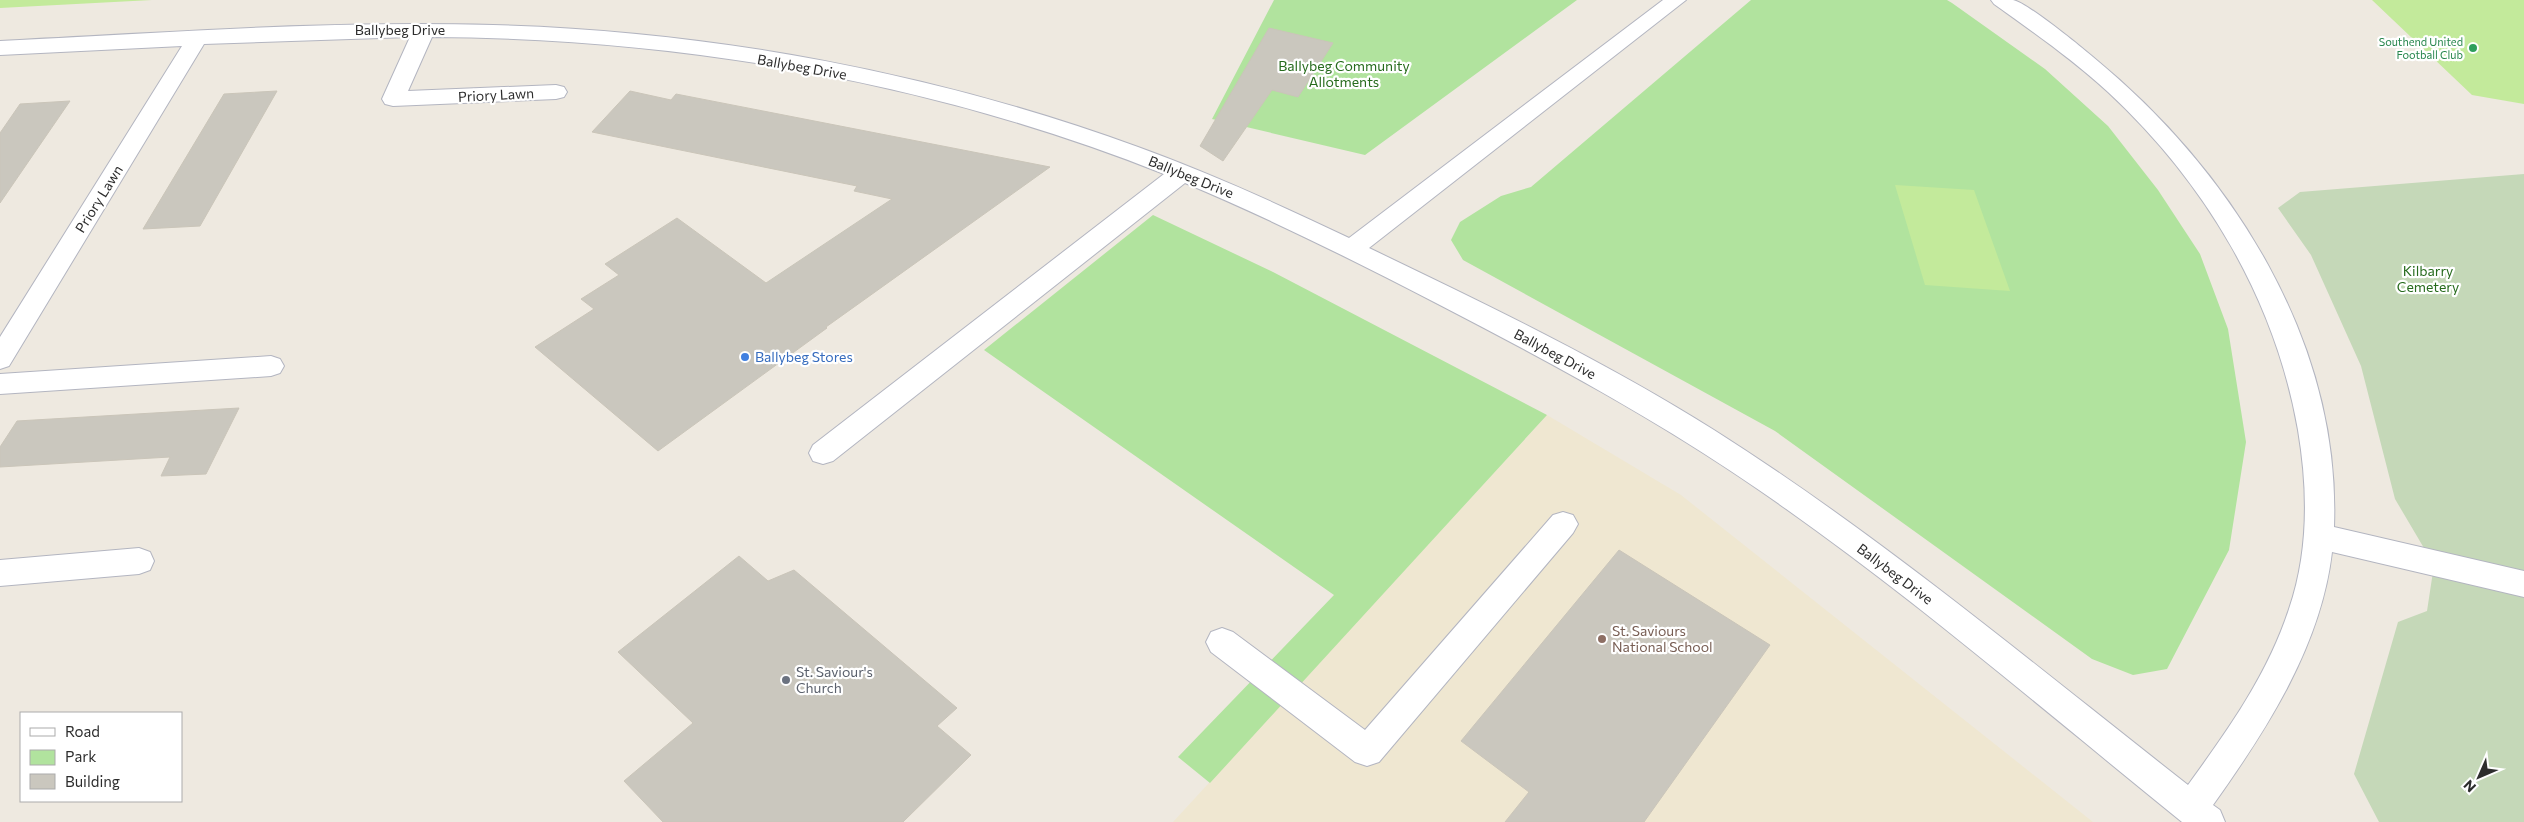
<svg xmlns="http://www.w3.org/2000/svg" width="2524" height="822" viewBox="0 0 2524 822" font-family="Commissioner,sans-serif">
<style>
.education{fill:#efe7d1}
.green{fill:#b1e39e}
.cemetery{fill:#c5d8b8}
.pitch{fill:#c3ea9b}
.building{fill:#cac7be;stroke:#cac5b9}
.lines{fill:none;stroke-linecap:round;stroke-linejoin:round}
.minor-casing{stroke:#b3b5c0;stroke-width:2}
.minor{fill:#fff;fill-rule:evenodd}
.leisure-dot{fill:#2e9e5b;stroke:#fff;stroke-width:2}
.shop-dot{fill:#3f7fe0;stroke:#fff;stroke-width:2}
.education-dot{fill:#8d6e63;stroke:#fff;stroke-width:2}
.worship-dot{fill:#6b7280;stroke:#fff;stroke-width:2}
.labels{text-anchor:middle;stroke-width:4.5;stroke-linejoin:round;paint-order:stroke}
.far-leisure-label{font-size:11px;fill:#27864d;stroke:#fff;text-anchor:end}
.street-label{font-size:14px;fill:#2d2d2d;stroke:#fff}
.park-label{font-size:14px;fill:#276b1d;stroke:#fff}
.shop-label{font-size:14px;fill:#366cbe;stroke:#fff;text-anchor:start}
.education-label{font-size:14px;fill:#785e54;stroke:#fff;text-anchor:start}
.worship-label{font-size:14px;fill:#5b616d;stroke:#fff;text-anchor:start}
</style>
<rect width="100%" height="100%" fill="#eee9e0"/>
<path class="education" d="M1547,415L1681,495L2093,822H1173Z"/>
<path class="green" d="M1274,0H1577L1365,155L1212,119Z
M1751,0H1947L1952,3L2045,69L2108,126L2158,190L2200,254L2228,329L2246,442L2229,550L2167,669L2133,675L2092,659L1775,431L1463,260L1451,240L1460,222L1501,196L1531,187Z
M1153,215L1273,272L1547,415L1210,783L1178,757L1334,595L984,350Z"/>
<path class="cemetery" d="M2524,174V822H2379L2354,774L2398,622L2427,611L2434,565L2395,499L2361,366L2311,255L2278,208L2300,192Z"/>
<path class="pitch" d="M0,0H152L0,8Z
M2372,0H2524V104L2472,95Z
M1895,185L1974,190L2010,291L1925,285Z"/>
<path class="building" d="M1269,28L1333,43L1298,97L1272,90L1223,161L1200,146Z
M277,91L200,226L143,229L224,94Z
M630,91L671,100L676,94L1050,167L826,327L827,328L658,451L535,347L594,309L581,299L619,275L605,264L677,218L766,283L892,199L854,191L857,186L592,132Z
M70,101L0,203V133L20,104Z
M239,408L206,474L161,476L170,457L0,467V447L17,421Z
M1619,550L1770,645L1644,822H1505L1529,792L1461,741Z
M739,556L768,581L794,570L957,708L937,726L971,755L903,822H663L624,781L693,723L618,652Z"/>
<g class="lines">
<g class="minor-casing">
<path id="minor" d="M1663,0H1686L1369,248C1486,304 1604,361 1714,430C1881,536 2032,663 2188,785C2228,730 2268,674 2289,609C2309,551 2308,489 2298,430C2275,299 2205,182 2108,92C2072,59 2033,32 1994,4L1991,0C1998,0 2006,0 2013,0C2026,2 2080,46 2093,57C2232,171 2341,342 2334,527L2524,571V597L2332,552C2321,646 2267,729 2213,805L2220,810L2225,822H2182C2042,709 1906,591 1759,490C1656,419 1548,361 1438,304C1355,261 1271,219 1185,183L833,461L823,464L813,461L809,453L813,445L1164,174C933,82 681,38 432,37L408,91L556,85L564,87L567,92L564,97L556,99L393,106L385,104L382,99L410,37L204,44L9,366L0,369V337L182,46L0,55V41C164,33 329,20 493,25C711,31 933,72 1138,147C1210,173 1280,205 1349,238Z
M271,356L280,359L284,366L280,373L271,376L0,394V374Z
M1563,512L1573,515L1578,524L1573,533L1379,762L1367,766L1355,762L1211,652L1206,642L1211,632L1222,628L1233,632L1365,730L1553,515Z
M139,548L150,552L154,561L150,570L139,574L0,586V560Z"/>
</g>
<use href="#minor" class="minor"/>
</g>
<circle class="leisure-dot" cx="2473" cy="48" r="5"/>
<circle class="shop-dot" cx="745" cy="357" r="5"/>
<circle class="education-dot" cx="1602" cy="639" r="5"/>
<circle class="worship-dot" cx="786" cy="680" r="5"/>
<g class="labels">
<g class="far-leisure-label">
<text x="2463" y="46">Southend United<tspan x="2463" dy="13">Football Club</tspan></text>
</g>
<g class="street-label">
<text x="400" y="35">Ballybeg Drive</text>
<text transform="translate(802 67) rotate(10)" y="5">Ballybeg Drive</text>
<text transform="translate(496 95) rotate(-3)" y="5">Priory Lawn</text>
<text transform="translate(1191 177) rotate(22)" y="5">Ballybeg Drive</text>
<text transform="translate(99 199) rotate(-58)" y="5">Priory Lawn</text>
<text transform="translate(1555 354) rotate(28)" y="5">Ballybeg Drive</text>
<text transform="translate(1895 574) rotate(37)" y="5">Ballybeg Drive</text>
</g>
<g class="park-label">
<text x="1344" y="71">Ballybeg Community<tspan x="1344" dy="16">Allotments</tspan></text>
<text x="2428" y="276">Kilbarry<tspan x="2428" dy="16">Cemetery</tspan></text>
</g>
<g class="shop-label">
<text x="755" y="362">Ballybeg Stores</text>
</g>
<g class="education-label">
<text x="1612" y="636">St. Saviours<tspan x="1612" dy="16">National School</tspan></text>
</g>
<g class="worship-label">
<text x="796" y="677">St. Saviour's<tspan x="796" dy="16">Church</tspan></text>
</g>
</g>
<rect x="20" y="712" width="162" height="90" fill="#ffffff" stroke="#ababab"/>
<rect x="30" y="728" width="25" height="8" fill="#ffffff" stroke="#ababab"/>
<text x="65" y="737" font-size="15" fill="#2d2d2d">Road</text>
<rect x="30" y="750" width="25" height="15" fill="#b1e39e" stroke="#ababab"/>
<text x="65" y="762" font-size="15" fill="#2d2d2d">Park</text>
<rect x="30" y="774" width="25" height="15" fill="#cac7be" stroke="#ababab"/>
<text x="65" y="787" font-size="15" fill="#2d2d2d">Building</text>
<g transform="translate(2479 777) rotate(225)" stroke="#ffffff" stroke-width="4" paint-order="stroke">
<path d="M0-4L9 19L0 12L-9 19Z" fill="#2d2d2d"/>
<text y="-8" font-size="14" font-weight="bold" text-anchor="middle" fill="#2d2d2d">N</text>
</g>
</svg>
